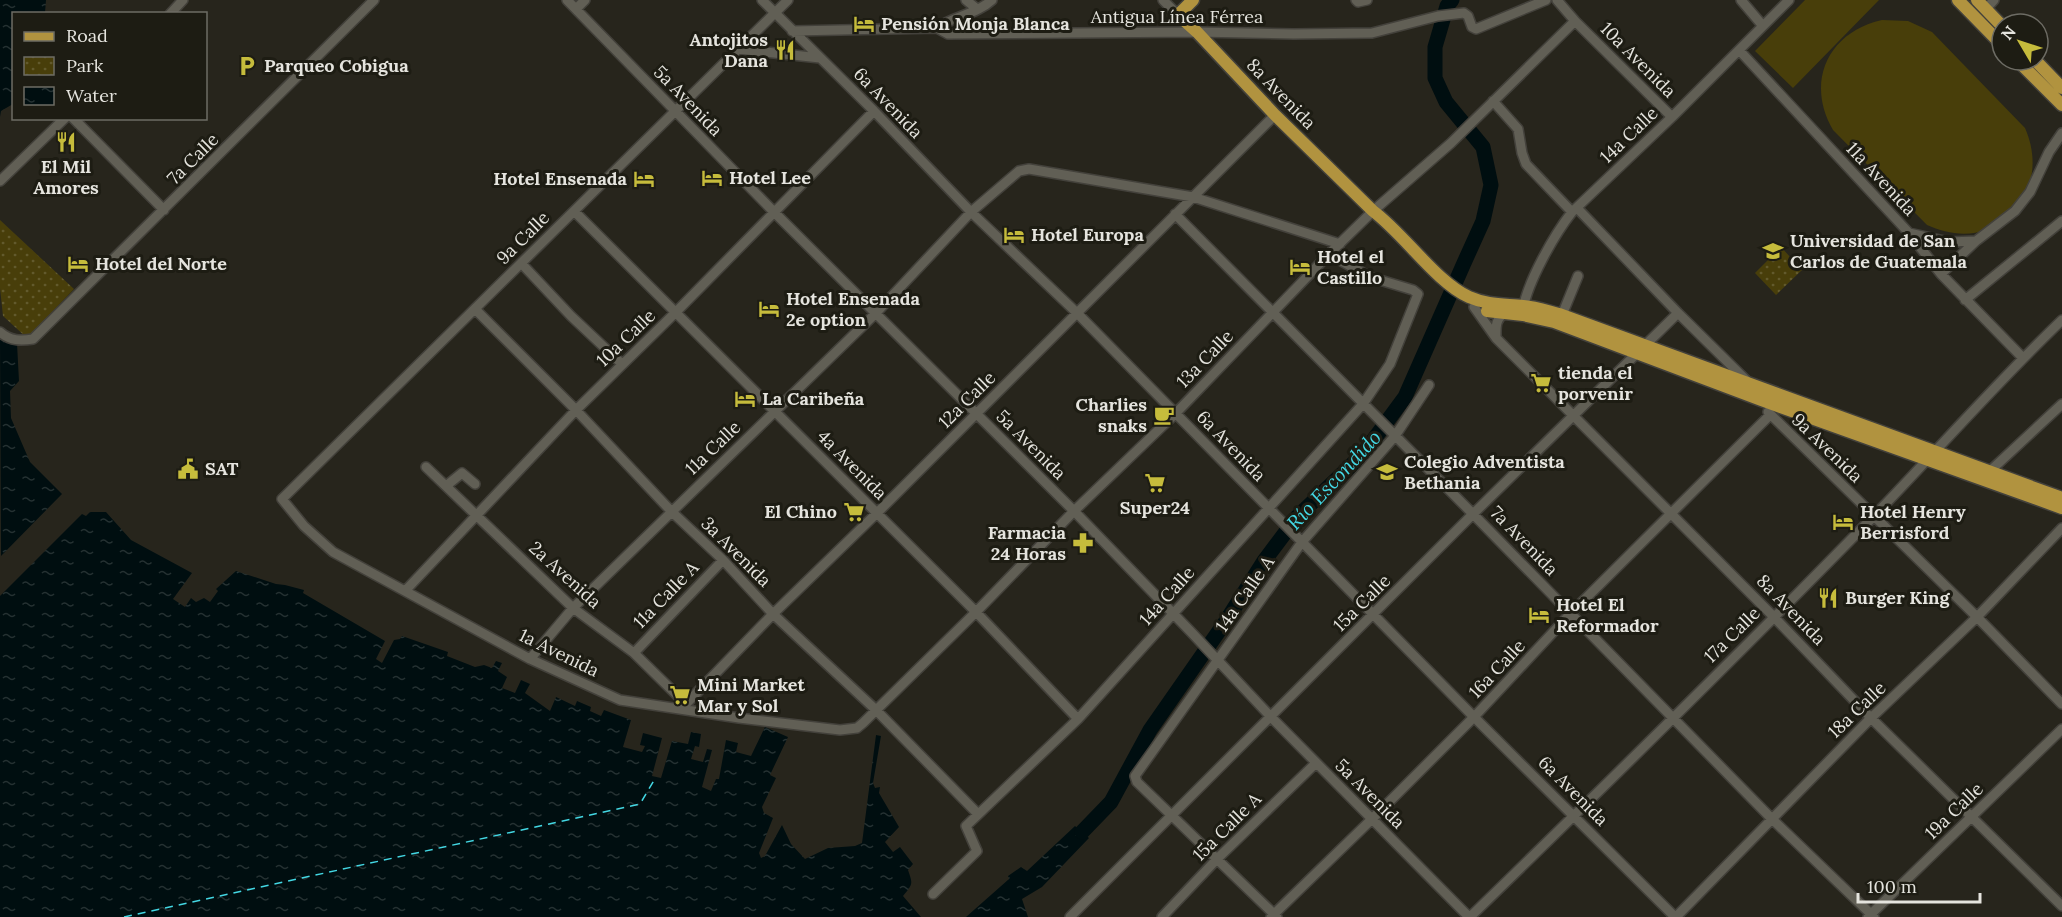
<svg xmlns="http://www.w3.org/2000/svg" width="2062" height="917" viewBox="0 0 2062 917" font-family="Lora,serif">
<style>
.grass{fill:#483e0a}
.park{fill:url(#park-dots)}
.water{fill:url(#water-ripples)}
.lines{fill:none;stroke-linecap:round;stroke-linejoin:round}
.river{stroke:#000e10;stroke-width:15}
.ferry{stroke:#43d7e3;stroke-width:1.5;stroke-dasharray:8 6;stroke-linecap:butt}
.minor-casing{stroke:#43413b;stroke-width:12}
.major-casing{stroke:#43413b;stroke-width:15}
.minor{stroke:#615f55;stroke-width:9}
.major{stroke:#b1933f;stroke-width:12}
.labels{text-anchor:middle;stroke-width:6;stroke-linejoin:round;paint-order:stroke}
.street-label{font-size:18px;fill:#e5e4de;stroke:#1d1c13}
.poi-label{font-size:18px;font-weight:bold;fill:#e5e4de;stroke:#1d1c13;text-anchor:start}
.water-label{font-size:20px;font-style:italic;fill:#43d7e3;stroke:#1d1c13}
</style>
<defs>
<pattern id="park-dots" width="8" height="8" patternUnits="userSpaceOnUse" patternTransform="scale(1.5)"><rect width="8" height="8" fill="#483e0a"/><path d="M2 2h.1M6 6h.1" fill="none" stroke="#625a2d" stroke-width="1.8" stroke-linecap="round"/></pattern>
<pattern id="water-ripples" width="26" height="14" patternUnits="userSpaceOnUse" patternTransform="scale(1.5)"><rect width="26" height="14" fill="#000e10"/><path d="M2 4q2-2 4 0t4 0M15 11q2-2 4 0t4 0" fill="none" stroke="#253132"/></pattern>
</defs>
<rect width="100%" height="100%" fill="#27251c"/>
<path class="grass" d="M1805,0H1879L1793,88L1755,51Z
M1882,20L1908,21L1932,32L2025,128C2036,153 2036,181 2019,203C2015,209 2007,214 2001,218C1997,222 1992,227 1986,229C1968,238 1945,233 1927,225L1833,130C1805,82 1828,32 1882,20Z"/>
<path class="park" d="M0,220L74,289L27,338L3,316L0,288Z
M1781,247L1802,270L1776,295L1755,273Z"/>
<path class="water" d="M0,0H46L45,13L14,14L13,104L1,111L0,117Z
M0,340L17,343L19,381L10,391L11,418L30,462L62,494L1,556Z
M90,512H106L131,540L192,573L173,599L185,607L191,598L196,602L204,598L210,602L218,591L216,589L236,571L276,584L285,585L304,590L303,593L385,641L376,659L382,663L394,640L400,639L402,636L448,652L447,656L475,667L484,665L492,668L496,661L502,663L498,671L507,677L502,688L515,693L521,680L530,684L525,693L550,711L556,697L575,706L577,701L591,707L590,711L601,716L604,710L631,720L623,747L642,752L645,746L640,745L643,733L662,738L652,776L661,778L672,741L688,744L691,732L701,734L699,747L695,746L691,759L703,762L707,749L712,750L702,787L711,791L716,779H719L726,740L738,743L736,752L751,756L765,727L788,737L770,775L776,778L762,807L764,813L773,818L759,853L761,858L765,856L782,825L791,844L805,859L828,848L855,846L862,843L876,735L881,736L873,783L875,788L880,787L879,793L899,827L885,842L893,852L900,847L913,864L908,870C913,884 913,884 903,896L921,917H0V596L82,514L86,516Z
M1075,826L1089,838L1042,887L1022,899L1028,917H966L1009,879L1008,876L1021,867L1027,871Z"/>
<g class="lines">
<path class="river" d="M1082,832L1111,802L1150,730L1226,621L1264,561L1297,517L1363,454L1405,397L1464,263L1483,221L1491,185L1483,147L1446,102L1435,78V47L1447,6L1452,0"/>
<path class="ferry" d="M124,917L640,804L656,777"/>
<g class="minor-casing">
<path id="minor" d="M567,0L774,212L1074,511L1192,633L1271,717L1469,917
M762,0L874,111L971,212L1077,313L1474,717L1675,917
M788,0L282,499L304,526L333,552L530,659L620,700L739,718L840,730L857,728L863,723L976,612L1074,511L1175,414L1329,254L1373,211L1451,143L1575,21
M966,0L977,9
M1163,0L1178,15
M1356,0L1358,2L1367,0
M1557,0L1575,21L1672,117
M1741,0L1763,26
M576,9L585,0
M1986,9L1994,0
M170,14L183,0
M937,28C954,16 977,14 992,0
M792,31L937,28L948,34L1197,32L1294,34L1372,33L1438,16L1464,13L1468,16L1472,27L1476,29L1546,0
M738,49L820,58
M1739,50L1909,233L1941,274L2023,358
M1493,101L1518,129L1522,153L1526,164L1572,212
M73,118L164,210
M0,181L65,118
M1577,208L1678,313L1747,381
M574,211L976,612L1078,719
M1175,214L1473,514L1771,818L1874,917
M1909,233L1949,242L1976,241
M521,263L571,316L622,364
M1941,274L1976,241L2015,211L2030,192L2049,152L2062,133
M1965,300L2062,221
M1474,307L1496,338L1774,617L1871,718L2062,906
M475,309L576,410L672,512L723,560L773,614L876,710L978,814
M1523,309C1528,281 1554,235 1572,212L1672,117L1789,0
M1562,315L1578,276
M0,332C10,341 21,341 33,339L374,0
M1496,338C1496,327 1495,319 1505,313
M1768,412L1977,617L2062,704
M426,467L573,608L634,653L686,704
M1989,472L2062,404
M446,486L462,473L475,484
M405,591L576,410L676,312L874,111
M634,653L723,560
M530,659L573,608L876,313L971,212L1019,171L1029,169L1193,197L1340,244
M682,708L773,614L877,513L1275,115
M933,894L977,851L966,826L1078,719L1363,404L1390,364L1418,294L1413,290L1370,277L1329,254
M1070,917L1473,514L1678,313
M1162,917L1217,859L1316,763
M1271,917L1372,819L1474,717L1571,613L1770,415
M1277,917L1137,782L1135,776L1302,542L1395,436L1429,385
M1470,917C1606,785 1741,652 1873,517C1936,452 1996,383 2062,320
M1676,917L1871,718L1977,617L2062,528
M1868,917L2062,729"/>
</g>
<g class="major-casing">
<path id="major" d="M1193,0L1178,15L1197,32L1275,115L1373,211C1404,234 1436,282 1469,297C1487,305 1504,304 1523,306C1535,307 1547,311 1559,314L2062,498
M1958,0L2002,45
M1977,0L2002,26
M2017,60L2062,105
M2035,60L2062,88
M1487,311L1523,315L1554,322L1761,400L2062,508"/>
</g>
<use href="#minor" class="minor"/>
<use href="#major" class="major"/>
</g>
<defs>
<g id="hotel-bare" transform="scale(1.62)"><path d="M-6-4.5h1.5V1H6V5H4.5V3h-9V5H-6ZM-4 0a1.8 1.8 0 1 1 3.6 0ZM.5 0V-2.5h3Q6-2.5 6 0Z" fill="#c6bc3c" stroke="#1d1c13" stroke-width="2.5" paint-order="stroke"/></g>
<g id="restaurant-bare" transform="scale(1.62)"><path d="M-5-6h1v4h1v-4h1v4h1v-4h1v5L-1.5 .5V6h-2V.5L-5-1ZM5-6V6H3V1.5H1.5Q1.5-4 5-6Z" fill="#c6bc3c" stroke="#1d1c13" stroke-width="2.5" paint-order="stroke"/></g>
<g id="parking-bare" transform="scale(1.62)"><path d="M-3.5-5.5H1a3.5 3.5 0 0 1 0 7H-1V5.5H-3.5ZM-1-3.4V-.6H.8a1.4 1.4 0 0 0 0-2.8Z" fill="#c6bc3c" stroke="#1d1c13" stroke-width="2.5" paint-order="stroke"/></g>
<g id="university-bare" transform="scale(1.62)"><path d="M0-5L7-2L0 1L-7-2ZM-4 1L0 2.5L4 1V4Q0 6-4 4Z" fill="#c6bc3c" stroke="#1d1c13" stroke-width="2.5" paint-order="stroke"/></g>
<g id="supermarket-bare" transform="scale(1.62)"><path d="M-6-5.5h2.5l.6 2H6L4.5 2H-2.5L-4.4-4H-6ZM-1.5 3.2a1.3 1.3 0 1 0 .1 0ZM3 3.2a1.3 1.3 0 1 0 .1 0Z" fill="#c6bc3c" stroke="#1d1c13" stroke-width="2.5" paint-order="stroke"/></g>
<g id="cafe-bare" transform="scale(1.62)"><path d="M-5.5-4.5H6V0H3Q3 3.5 0 3.5H-2.5Q-5.5 3.5-5.5 0ZM3-3.2v2h1.7v-2ZM-6 4.5H4V6H-6Z" fill="#c6bc3c" stroke="#1d1c13" stroke-width="2.5" paint-order="stroke"/></g>
<g id="civic-bare" transform="scale(1.62)"><path d="M-.6-6.5H3V-4.5H.6V-3L4-1V1h2V6H-6V1h2V-1L-.6-3ZM-1.2 2.5V6h2.4V2.5Z" fill="#c6bc3c" stroke="#1d1c13" stroke-width="2.5" paint-order="stroke"/></g>
<g id="school-bare" transform="scale(1.62)"><path d="M0-5L7-2L0 1L-7-2ZM-4 1L0 2.5L4 1V4Q0 6-4 4Z" fill="#c6bc3c" stroke="#1d1c13" stroke-width="2.5" paint-order="stroke"/></g>
<g id="pharmacy-bare" transform="scale(1.62)"><path d="M-2-6h4v4h4v4h-4v4h-4v-4h-4v-4h4Z" fill="#c6bc3c" stroke="#1d1c13" stroke-width="2.5" paint-order="stroke"/></g>
</defs>
<g fill-rule="evenodd">
<use href="#hotel-bare" x="864" y="24"/>
<use href="#restaurant-bare" x="785" y="50"/>
<use href="#parking-bare" x="247" y="66"/>
<use href="#restaurant-bare" x="66" y="142"/>
<use href="#hotel-bare" x="712" y="178"/>
<use href="#hotel-bare" x="644" y="179"/>
<use href="#hotel-bare" x="1014" y="235"/>
<use href="#university-bare" x="1773" y="251"/>
<use href="#hotel-bare" x="78" y="264"/>
<use href="#hotel-bare" x="1300" y="267"/>
<use href="#hotel-bare" x="769" y="309"/>
<use href="#supermarket-bare" x="1541" y="383"/>
<use href="#hotel-bare" x="745" y="399"/>
<use href="#cafe-bare" x="1164" y="415"/>
<use href="#civic-bare" x="188" y="469"/>
<use href="#school-bare" x="1387" y="472"/>
<use href="#supermarket-bare" x="1155" y="483"/>
<use href="#supermarket-bare" x="854" y="512"/>
<use href="#hotel-bare" x="1843" y="522"/>
<use href="#pharmacy-bare" x="1083" y="543"/>
<use href="#restaurant-bare" x="1828" y="598"/>
<use href="#hotel-bare" x="1539" y="615"/>
<use href="#supermarket-bare" x="680" y="695"/>
</g>
<g class="labels">
<g class="street-label">
<text x="1177" y="23">Antigua Línea Férrea</text>
<text transform="translate(1638 60) rotate(45)" y="6">10a Avenida</text>
<text transform="translate(1281 94) rotate(46)" y="6">8a Avenida</text>
<text transform="translate(688 101) rotate(46)" y="6">5a Avenida</text>
<text transform="translate(888 103) rotate(46)" y="6">6a Avenida</text>
<text transform="translate(1629 135) rotate(-44)" y="6">14a Calle</text>
<text transform="translate(193 159) rotate(-45)" y="6">7a Calle</text>
<text transform="translate(1881 179) rotate(47)" y="6">11a Avenida</text>
<text transform="translate(523 238) rotate(-45)" y="6">9a Calle</text>
<text transform="translate(626 338) rotate(-44)" y="6">10a Calle</text>
<text transform="translate(1205 359) rotate(-46)" y="6">13a Calle</text>
<text transform="translate(967 400) rotate(-45)" y="6">12a Calle</text>
<text transform="translate(1031 445) rotate(45)" y="6">5a Avenida</text>
<text transform="translate(1231 446) rotate(46)" y="6">6a Avenida</text>
<text transform="translate(713 448) rotate(-44)" y="6">11a Calle</text>
<text transform="translate(1827 448) rotate(44)" y="6">9a Avenida</text>
<text transform="translate(852 465) rotate(45)" y="6">4a Avenida</text>
<text transform="translate(1524 541) rotate(46)" y="6">7a Avenida</text>
<text transform="translate(736 552) rotate(45)" y="6">3a Avenida</text>
<text transform="translate(565 575) rotate(42)" y="6">2a Avenida</text>
<text transform="translate(1245 594) rotate(-55)" y="6">14a Calle A</text>
<text transform="translate(666 595) rotate(-46)" y="6">11a Calle A</text>
<text transform="translate(1167 596) rotate(-48)" y="6">14a Calle</text>
<text transform="translate(1362 603) rotate(-45)" y="6">15a Calle</text>
<text transform="translate(1791 610) rotate(46)" y="6">8a Avenida</text>
<text transform="translate(1732 635) rotate(-45)" y="6">17a Calle</text>
<text transform="translate(559 653) rotate(26)" y="6">1a Avenida</text>
<text transform="translate(1497 669) rotate(-47)" y="6">16a Calle</text>
<text transform="translate(1857 710) rotate(-44)" y="6">18a Calle</text>
<text transform="translate(1573 791) rotate(45)" y="6">6a Avenida</text>
<text transform="translate(1370 794) rotate(45)" y="6">5a Avenida</text>
<text transform="translate(1954 811) rotate(-44)" y="6">19a Calle</text>
<text transform="translate(1227 827) rotate(-45)" y="6">15a Calle A</text>
</g>
<g class="poi-label">
<text x="881" y="30">Pensión Monja Blanca</text>
<text x="768" y="46" text-anchor="end">Antojitos<tspan x="768" dy="21">Dana</tspan></text>
<text x="264" y="72">Parqueo Cobigua</text>
<text x="66" y="173" text-anchor="middle">El Mil<tspan x="66" dy="21">Amores</tspan></text>
<text x="729" y="184">Hotel Lee</text>
<text x="627" y="185" text-anchor="end">Hotel Ensenada</text>
<text x="1031" y="241">Hotel Europa</text>
<text x="1790" y="247">Universidad de San<tspan x="1790" dy="21">Carlos de Guatemala</tspan></text>
<text x="1317" y="263">Hotel el<tspan x="1317" dy="21">Castillo</tspan></text>
<text x="95" y="270">Hotel del Norte</text>
<text x="786" y="305">Hotel Ensenada<tspan x="786" dy="21">2e option</tspan></text>
<text x="1558" y="379">tienda el<tspan x="1558" dy="21">porvenir</tspan></text>
<text x="762" y="405">La Caribeña</text>
<text x="1147" y="411" text-anchor="end">Charlies<tspan x="1147" dy="21">snaks</tspan></text>
<text x="1404" y="468">Colegio Adventista<tspan x="1404" dy="21">Bethania</tspan></text>
<text x="205" y="475">SAT</text>
<text x="1155" y="514" text-anchor="middle">Super24</text>
<text x="837" y="518" text-anchor="end">El Chino</text>
<text x="1860" y="518">Hotel Henry<tspan x="1860" dy="21">Berrisford</tspan></text>
<text x="1066" y="539" text-anchor="end">Farmacia<tspan x="1066" dy="21">24 Horas</tspan></text>
<text x="1845" y="604">Burger King</text>
<text x="1556" y="611">Hotel El<tspan x="1556" dy="21">Reformador</tspan></text>
<text x="697" y="691">Mini Market<tspan x="697" dy="21">Mar y Sol</tspan></text>
</g>
<g class="water-label">
<text transform="translate(1334 480) rotate(-47)" y="7">Río Escondido</text>
</g>
</g>
<rect x="12" y="12" width="195" height="108" fill="#1d1c13" stroke="#6d6c64" stroke-width="1.5"/>
<rect x="24" y="32" width="30" height="9" fill="#b1933f" stroke="#6d6c64" stroke-width="1.5"/>
<text x="66" y="42" font-size="18" fill="#e5e4de">Road</text>
<rect x="24" y="57" width="30" height="18" fill="url(#park-dots)" stroke="#6d6c64" stroke-width="1.5"/>
<text x="66" y="72" font-size="18" fill="#e5e4de">Park</text>
<rect x="24" y="87" width="30" height="18" fill="url(#water-ripples)" stroke="#6d6c64" stroke-width="1.5"/>
<text x="66" y="102" font-size="18" fill="#e5e4de">Water</text>
<g transform="translate(2020 42) rotate(309)"><circle r="28" fill="#1d1c13" stroke="#6d6c64" stroke-width="1.5"/>
<path d="M0-4.5L10 22L0 15L-10 22Z" fill="#c6bc3c"/>
<text y="-9" font-size="16" font-weight="bold" text-anchor="middle" fill="#e5e4de">N</text>
</g>
<path d="M1858 893v9h122v-9" fill="none" stroke="#e5e4de" stroke-width="3"/>
<text x="1867" y="893" font-size="18" fill="#e5e4de" stroke="#1d1c13" stroke-width="4.5" paint-order="stroke">100 m</text>
</svg>
